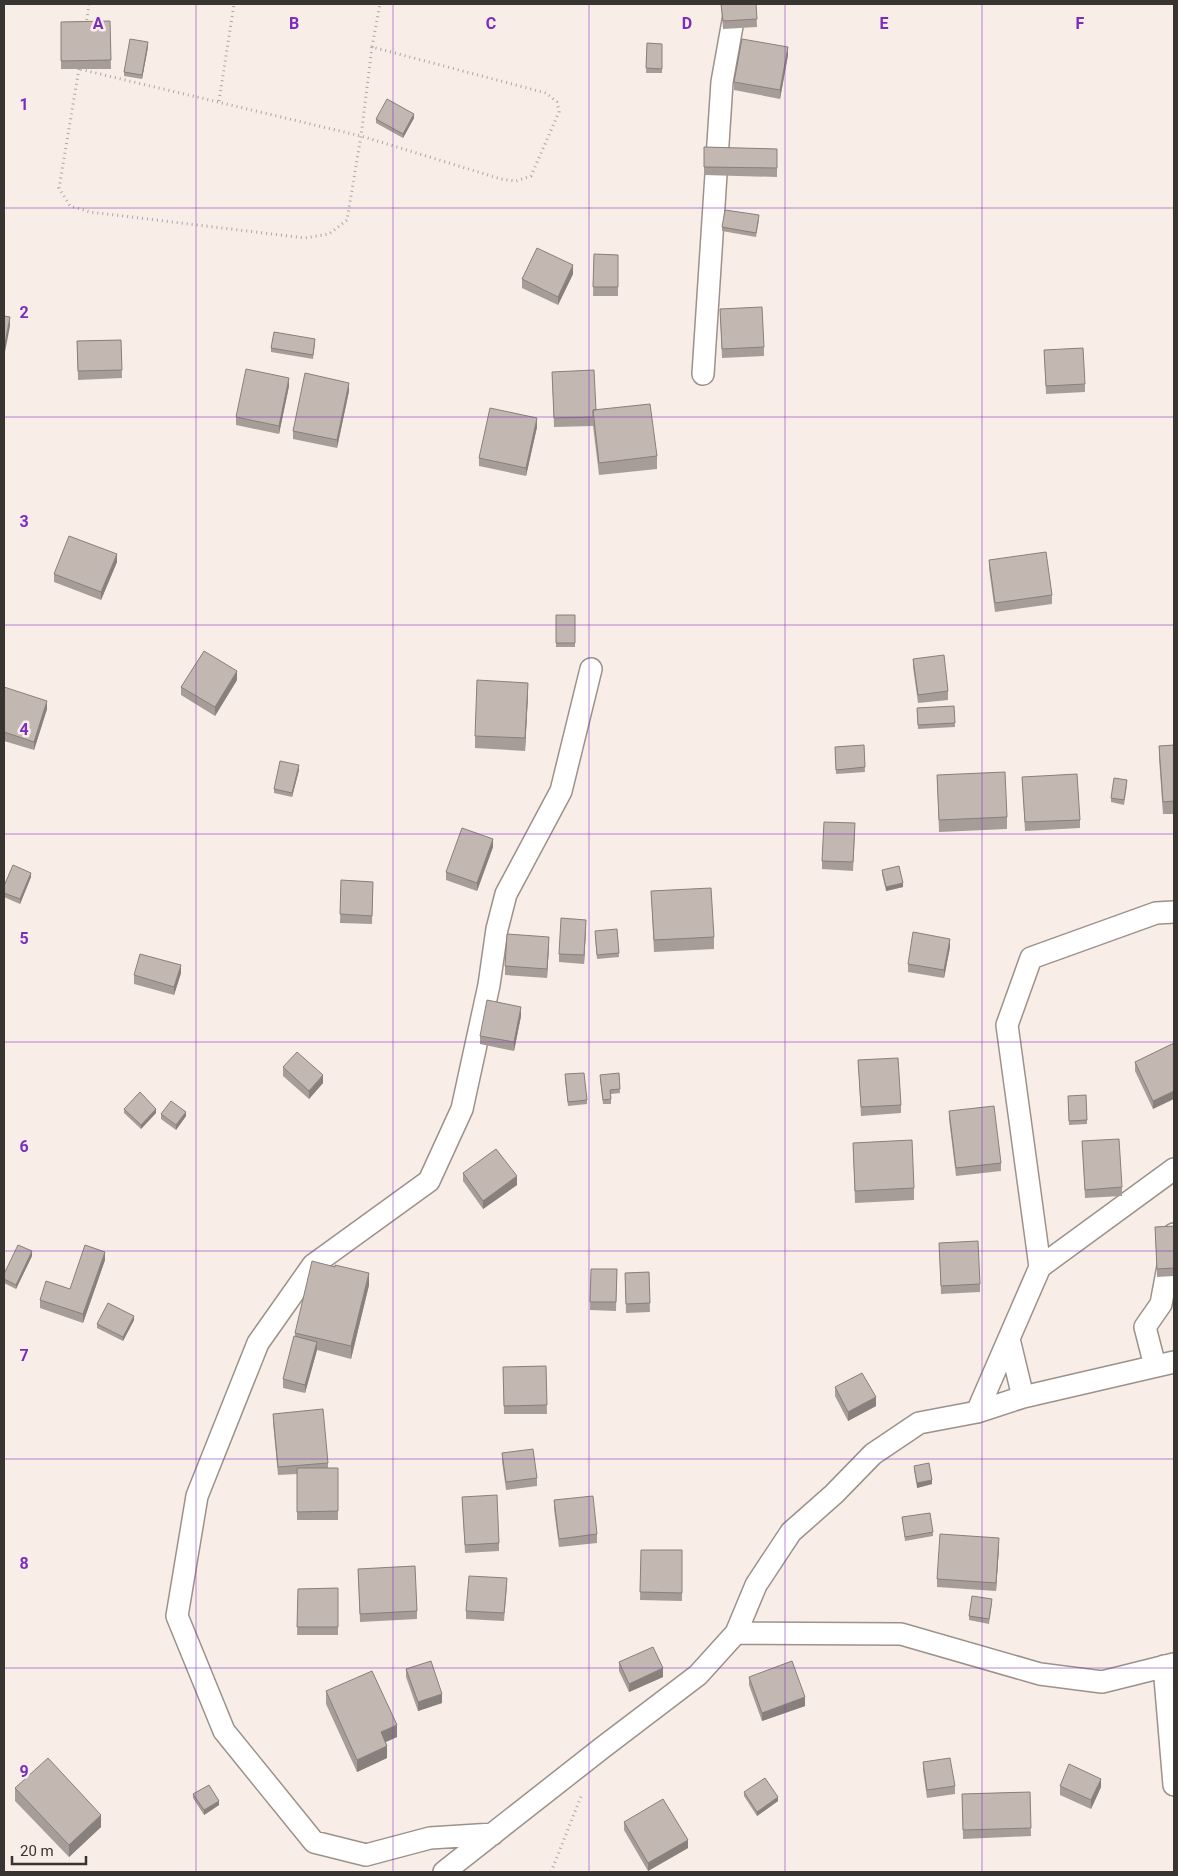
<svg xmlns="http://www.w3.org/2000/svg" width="1178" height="1876" viewBox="0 0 1178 1876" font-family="Roboto,sans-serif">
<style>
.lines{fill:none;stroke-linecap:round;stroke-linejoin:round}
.minor-casing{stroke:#9c918b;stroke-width:24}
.path{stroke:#afa6a1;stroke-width:3;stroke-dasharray:1 4;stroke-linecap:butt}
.minor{stroke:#fff;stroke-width:21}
.wall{fill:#a79d98}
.shaded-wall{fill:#88807c}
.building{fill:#c2b7b1;stroke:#88807c}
.grid{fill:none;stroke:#7b2cbf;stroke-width:1;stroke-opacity:0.55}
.grid-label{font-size:16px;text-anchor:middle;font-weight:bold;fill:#7b2cbf;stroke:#f9ede7;stroke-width:5;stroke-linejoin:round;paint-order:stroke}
</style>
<rect width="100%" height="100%" fill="#f9ede7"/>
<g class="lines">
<g class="minor-casing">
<path id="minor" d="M703,374L722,82L736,4
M1040,1267L1174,1169
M1009,1339L1023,1397
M1155,1366L1145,1327L1161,1304L1174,1234
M977,1412L1040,1267L1007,1025L1031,958L1156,913L1174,912
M736,1633L901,1634L1040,1674L1102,1682L1174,1664
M1164,1666L1174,1785
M493,1834L430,1838L366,1855L314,1842L224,1731L177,1616L197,1496L258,1343L313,1265L429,1181L462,1109L489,985L497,929L506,894L561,791L591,669
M444,1872L602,1748L698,1675L736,1633L756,1585L791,1532L834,1494L873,1454L919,1423L977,1412L1023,1397L1174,1362"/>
</g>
<path class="path" d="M86,25L89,4
M80,66L79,69L361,136L501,179L516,181L531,176L559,112L557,102L546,93L372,47L380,4
M79,69L59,188L70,206L90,212L305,238L329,234L347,220L361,136L372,47
M219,101L234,4
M551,1872L582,1794"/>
<use href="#minor" class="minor"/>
</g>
<path class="wall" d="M721,4H756L757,27L723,29Z
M110,21L111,69H61V22Z
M647,43L662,44V73H646Z
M148,47L142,79L124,76V72Z
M788,55L780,99L734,90V82Z
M414,118L403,138L376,123V119Z
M704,147L777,149V177L704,175Z
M759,220L756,237L722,231V227Z
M594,254L618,255V296H593Z
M573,274L558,305L522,288V279Z
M720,309L764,347V356L722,358Z
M121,340L122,378L78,380L77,341Z
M315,343L313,359L271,352V348Z
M1044,350L1085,384V392L1046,394Z
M552,372L596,410L657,456V469L599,475L593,426L554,427Z
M289,386L279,434L236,425V417Z
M349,391L337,448L293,439V431Z
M537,427L526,476L479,466V458Z
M989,560L1052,595V604L995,612L989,568Z
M117,562L101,600L54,582V574Z
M556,615H575V647H556Z
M913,659L948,691V700L918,703L913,667Z
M237,680L215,716L181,695V687Z
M4,687L47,709L34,750L4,741Z
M528,695L525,751L475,748V736Z
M954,706L955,727L918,729L917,708Z
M864,745L865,772L836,774L835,747Z
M1174,745V814H1163L1159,758V746Z
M299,770L292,797L274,793V789Z
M937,775L1007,817V829L939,832Z
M1022,777L1080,820V828L1025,831Z
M1127,785L1124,805L1111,802V798Z
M855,832L853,871L822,869V861Z
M493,847L477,891L446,880V872Z
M882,870L903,887L886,891L882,874Z
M31,877L20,904L4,897V886Z
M341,880L373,882L372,924L340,923Z
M651,891L714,937V949L654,952Z
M586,928L584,964L559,962V954Z
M617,929L619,957L597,959L595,935Z
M549,945L547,978L505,975V966Z
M950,947L944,978L908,972V964Z
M181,973L174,995L134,984V975Z
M521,1016L514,1051L480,1044V1036Z
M1174,1043L1153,1109L1135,1071V1062Z
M858,1060L901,1105V1113L861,1116Z
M283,1067L323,1083L309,1099L283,1076Z
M619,1073L620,1093L611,1094V1104H603L600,1079Z
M565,1079L587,1100V1104L568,1106Z
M1068,1096L1087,1120V1124L1069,1125Z
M124,1109L156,1113L141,1129L124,1113Z
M949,1111L1001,1163V1171L956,1176L949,1119Z
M161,1114L186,1116L176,1130L161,1119Z
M1082,1141L1122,1187V1196L1085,1198Z
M853,1143L914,1188V1200L855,1203Z
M463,1173L517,1185L483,1209L463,1181Z
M1174,1226V1276L1157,1277L1155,1227Z
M939,1243L980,1284V1292L941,1294Z
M32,1256L16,1289L4,1283V1274Z
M105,1260L83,1323L40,1308V1300L70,1289Z
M591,1269H617L616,1311L590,1310Z
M649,1272L650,1312L626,1313L625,1273Z
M369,1285L351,1359L317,1350L305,1393L283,1388V1379L295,1336V1333Z
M134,1320L123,1341L97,1328V1324Z
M546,1366L547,1414H504L503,1367Z
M835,1387L876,1406L848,1421L835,1396Z
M273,1414L328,1463V1468H338V1520H297V1474L278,1475L273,1422Z
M502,1453L537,1478V1486L506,1490L502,1461Z
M914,1466L932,1484L917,1488L914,1470Z
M462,1497L499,1543V1551L465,1553Z
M554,1500L597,1534V1543L559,1547L554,1509Z
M902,1517L933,1532V1536L905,1541Z
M999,1547L996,1591L937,1587V1579Z
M641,1550H682V1601L640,1600Z
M358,1569L417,1611V1619L360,1622Z
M507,1586L504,1621L466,1619V1611Z
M338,1588V1635H297L298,1589Z
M992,1603L989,1624L969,1620V1616Z
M619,1662L663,1677L629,1692L619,1671Z
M406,1669L442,1703L418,1711L406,1677Z
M749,1677L805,1706L762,1721L749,1685Z
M326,1691L397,1737L386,1742L387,1758L357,1772L326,1704Z
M923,1762L955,1786V1794L927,1798L923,1770Z
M1060,1786L1101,1787L1091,1809L1060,1795Z
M15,1788L101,1827L69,1857L15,1801Z
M744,1792L778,1801L757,1816L744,1796Z
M1030,1792L1031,1836L963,1839L962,1794Z
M193,1794L219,1805L204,1815L193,1798Z
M624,1822L688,1848L648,1871L624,1830Z"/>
<path class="shaded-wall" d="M148,42V47L142,79V75Z
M788,47V55L780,99V90Z
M414,114V118L403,138V134Z
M573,265V274L558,305V297Z
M10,317V326L4,357V349Z
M289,378V386L279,434V426Z
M349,383V391L337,448V440Z
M537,418V427L526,476V468Z
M117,554V562L101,600V592Z
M237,671V680L215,716V707Z
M528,683V695L525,751V738Z
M47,701V709L34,750V742Z
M299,765V770L292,797V793Z
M493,839V847L477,891V883Z
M31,873V877L20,904V899Z
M903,883V887L886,891V887Z
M586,920V928L584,964V955Z
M549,937V945L547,978V969Z
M950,939V947L944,978V970Z
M181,965V973L174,995V987Z
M521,1007V1016L514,1051V1042Z
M323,1075V1083L309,1099V1091Z
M1174,1091V1099L1153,1109V1101Z
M156,1109V1113L141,1129V1125Z
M186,1112V1116L176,1130V1125Z
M517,1176V1185L483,1209V1201Z
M32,1251V1256L16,1289V1285Z
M105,1252V1260L83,1323V1314Z
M369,1273V1285L351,1359V1346Z
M134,1316V1320L123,1341V1337Z
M317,1342V1350L305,1393V1385Z
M876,1397V1406L848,1421V1412Z
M932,1480V1484L917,1488V1483Z
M999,1538V1547L996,1591V1583Z
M663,1668V1677L629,1692V1684Z
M442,1694V1703L418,1711V1702Z
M805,1697V1706L762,1721V1713Z
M397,1725V1737L381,1744V1732Z
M387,1746V1758L357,1772V1760Z
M1101,1779V1787L1091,1809V1800Z
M778,1797V1801L757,1816V1812Z
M219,1801V1805L204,1815V1810Z
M101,1815V1827L69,1857V1845Z
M688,1840V1848L648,1871V1863Z"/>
<path class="building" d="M721,4H756L757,19L723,21Z
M110,21L111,60L61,61V22Z
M130,39L148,42L142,75L124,72Z
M742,39L788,47L780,90L734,82Z
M647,43L662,44V69L646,68Z
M387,99L414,114L403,134L376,119Z
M704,147L777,149V168L704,167Z
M725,210L759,215L756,233L722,227Z
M537,248L573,265L558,297L522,279Z
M594,254L618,255V287H593Z
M762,307L764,347L722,349L720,309Z
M4,316L10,317L4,349Z
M274,332L315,339L313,355L271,348Z
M121,340L122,370L78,371L77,341Z
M1083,348L1085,384L1046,386L1044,350Z
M246,369L289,378L279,426L236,417Z
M594,370L596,410H593V417L554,418L552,372Z
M305,373L349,383L337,440L293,431Z
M650,404L657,456L599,463L593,410Z
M490,408L537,418L526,468L479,458Z
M69,536L117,554L101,592L54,574Z
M1046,552L1052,595L995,603L989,560Z
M556,615H575V643H556Z
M204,651L237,671L215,707L181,687Z
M944,655L948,691L918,695L913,659Z
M477,680L528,683L525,738L475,736Z
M4,687L47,701L34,742L4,732Z
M954,706L955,723L918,725L917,708Z
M864,745L865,767L836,770L835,747Z
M1174,745V801L1163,802L1159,746Z
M280,761L299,765L292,793L274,789Z
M1005,772L1007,817L939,820L937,775Z
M1077,774L1080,820L1025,822L1022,777Z
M1114,778L1127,780L1124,800L1111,798Z
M824,822L855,823L853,862L822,861Z
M462,828L493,839L477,883L446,872Z
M13,865L31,873L20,899L4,893V886Z
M899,866L903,883L886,887L882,870Z
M341,880L373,882L372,916L340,914Z
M711,888L714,937L654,940L651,891Z
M561,918L586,920L584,955L559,954Z
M617,929L619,953L597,955L595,931Z
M913,932L950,939L944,970L908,964Z
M507,934L549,937L547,969L505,966Z
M140,954L181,965L174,987L134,975Z
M487,1000L521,1007L514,1042L480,1036Z
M1174,1043V1091L1153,1101L1135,1062Z
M297,1052L323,1075L309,1091L283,1067Z
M898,1058L901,1105L861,1107L858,1060Z
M584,1073L587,1100L568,1102L565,1074Z
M619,1073L620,1089L610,1090L611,1099L603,1100L600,1075Z
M140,1092L156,1109L141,1125L124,1109Z
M1086,1095L1087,1120L1069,1121L1068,1096Z
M171,1101L186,1112L176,1125L161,1114Z
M994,1106L1001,1163L956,1168L949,1111Z
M1119,1139L1122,1187L1085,1190L1082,1141Z
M912,1140L914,1188L855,1191L853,1143Z
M496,1149L517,1176L483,1201L463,1173Z
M1174,1226V1268L1157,1269L1155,1227Z
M978,1241L980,1284L941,1286L939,1243Z
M18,1245L32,1251L16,1285L4,1279V1274Z
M85,1245L105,1252L83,1314L40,1300L46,1281L70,1289Z
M312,1261L335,1267V1265L369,1273L351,1346L295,1333Z
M591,1269H617L616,1302H590Z
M649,1272L650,1303L626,1304L625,1273Z
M108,1303L134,1316L123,1337L97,1324Z
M294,1336L317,1342L305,1385L283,1379Z
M546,1366L547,1405L504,1406L503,1367Z
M862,1373L876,1397L848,1412L835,1387Z
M323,1409L328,1463L278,1467L273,1414Z
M533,1449L537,1478L506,1482L502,1453Z
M929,1463L932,1480L917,1483L914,1466Z
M297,1468H338V1511L297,1512Z
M497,1495L499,1543L465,1545L462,1497Z
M593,1496L597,1534L559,1539L554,1500Z
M930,1513L933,1532L905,1537L902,1517Z
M940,1534L999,1538L996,1583L937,1579Z
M641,1550H682V1593L640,1592Z
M415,1566L417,1611L360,1614L358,1569Z
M469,1576L507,1578L504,1613L466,1611Z
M338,1588V1627H297L298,1589Z
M972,1596L992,1599L989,1619L969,1616Z
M653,1647L663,1668L629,1684L619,1662Z
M431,1661L442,1694L418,1702L406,1669Z
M792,1661L805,1697L762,1713L749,1677Z
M372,1671L397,1725L381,1732L387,1746L357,1760L326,1691Z
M48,1758L101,1815L69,1845L15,1788Z
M950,1758L955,1786L927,1790L923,1762Z
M1069,1764L1101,1779L1091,1800L1060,1786Z
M765,1778L778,1797L757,1812L744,1792Z
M209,1785L219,1801L204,1810L193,1794Z
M1030,1792L1031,1828L963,1830L962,1794Z
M663,1799L688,1840L648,1863L624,1822Z"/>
<path class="grid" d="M196,4V1872M393,4V1872M589,4V1872M785,4V1872M982,4V1872M4,208H1174M4,417H1174M4,625H1174M4,834H1174M4,1042H1174M4,1251H1174M4,1459H1174M4,1668H1174"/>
<g class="grid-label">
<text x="98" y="29">A</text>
<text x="294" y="29">B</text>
<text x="491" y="29">C</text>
<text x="687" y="29">D</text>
<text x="884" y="29">E</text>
<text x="1080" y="29">F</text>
<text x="24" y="110">1</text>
<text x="24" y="318">2</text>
<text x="24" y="527">3</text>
<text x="24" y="735">4</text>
<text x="24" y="944">5</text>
<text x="24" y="1152">6</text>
<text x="24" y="1361">7</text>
<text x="24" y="1569">8</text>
<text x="24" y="1777">9</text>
</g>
<rect width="1178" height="1876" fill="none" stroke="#383432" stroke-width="10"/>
<path d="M12 1856v8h74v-8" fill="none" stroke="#383432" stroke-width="2.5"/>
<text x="20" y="1856" font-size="15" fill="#383432" stroke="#f9ede7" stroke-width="4" paint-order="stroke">20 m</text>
</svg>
